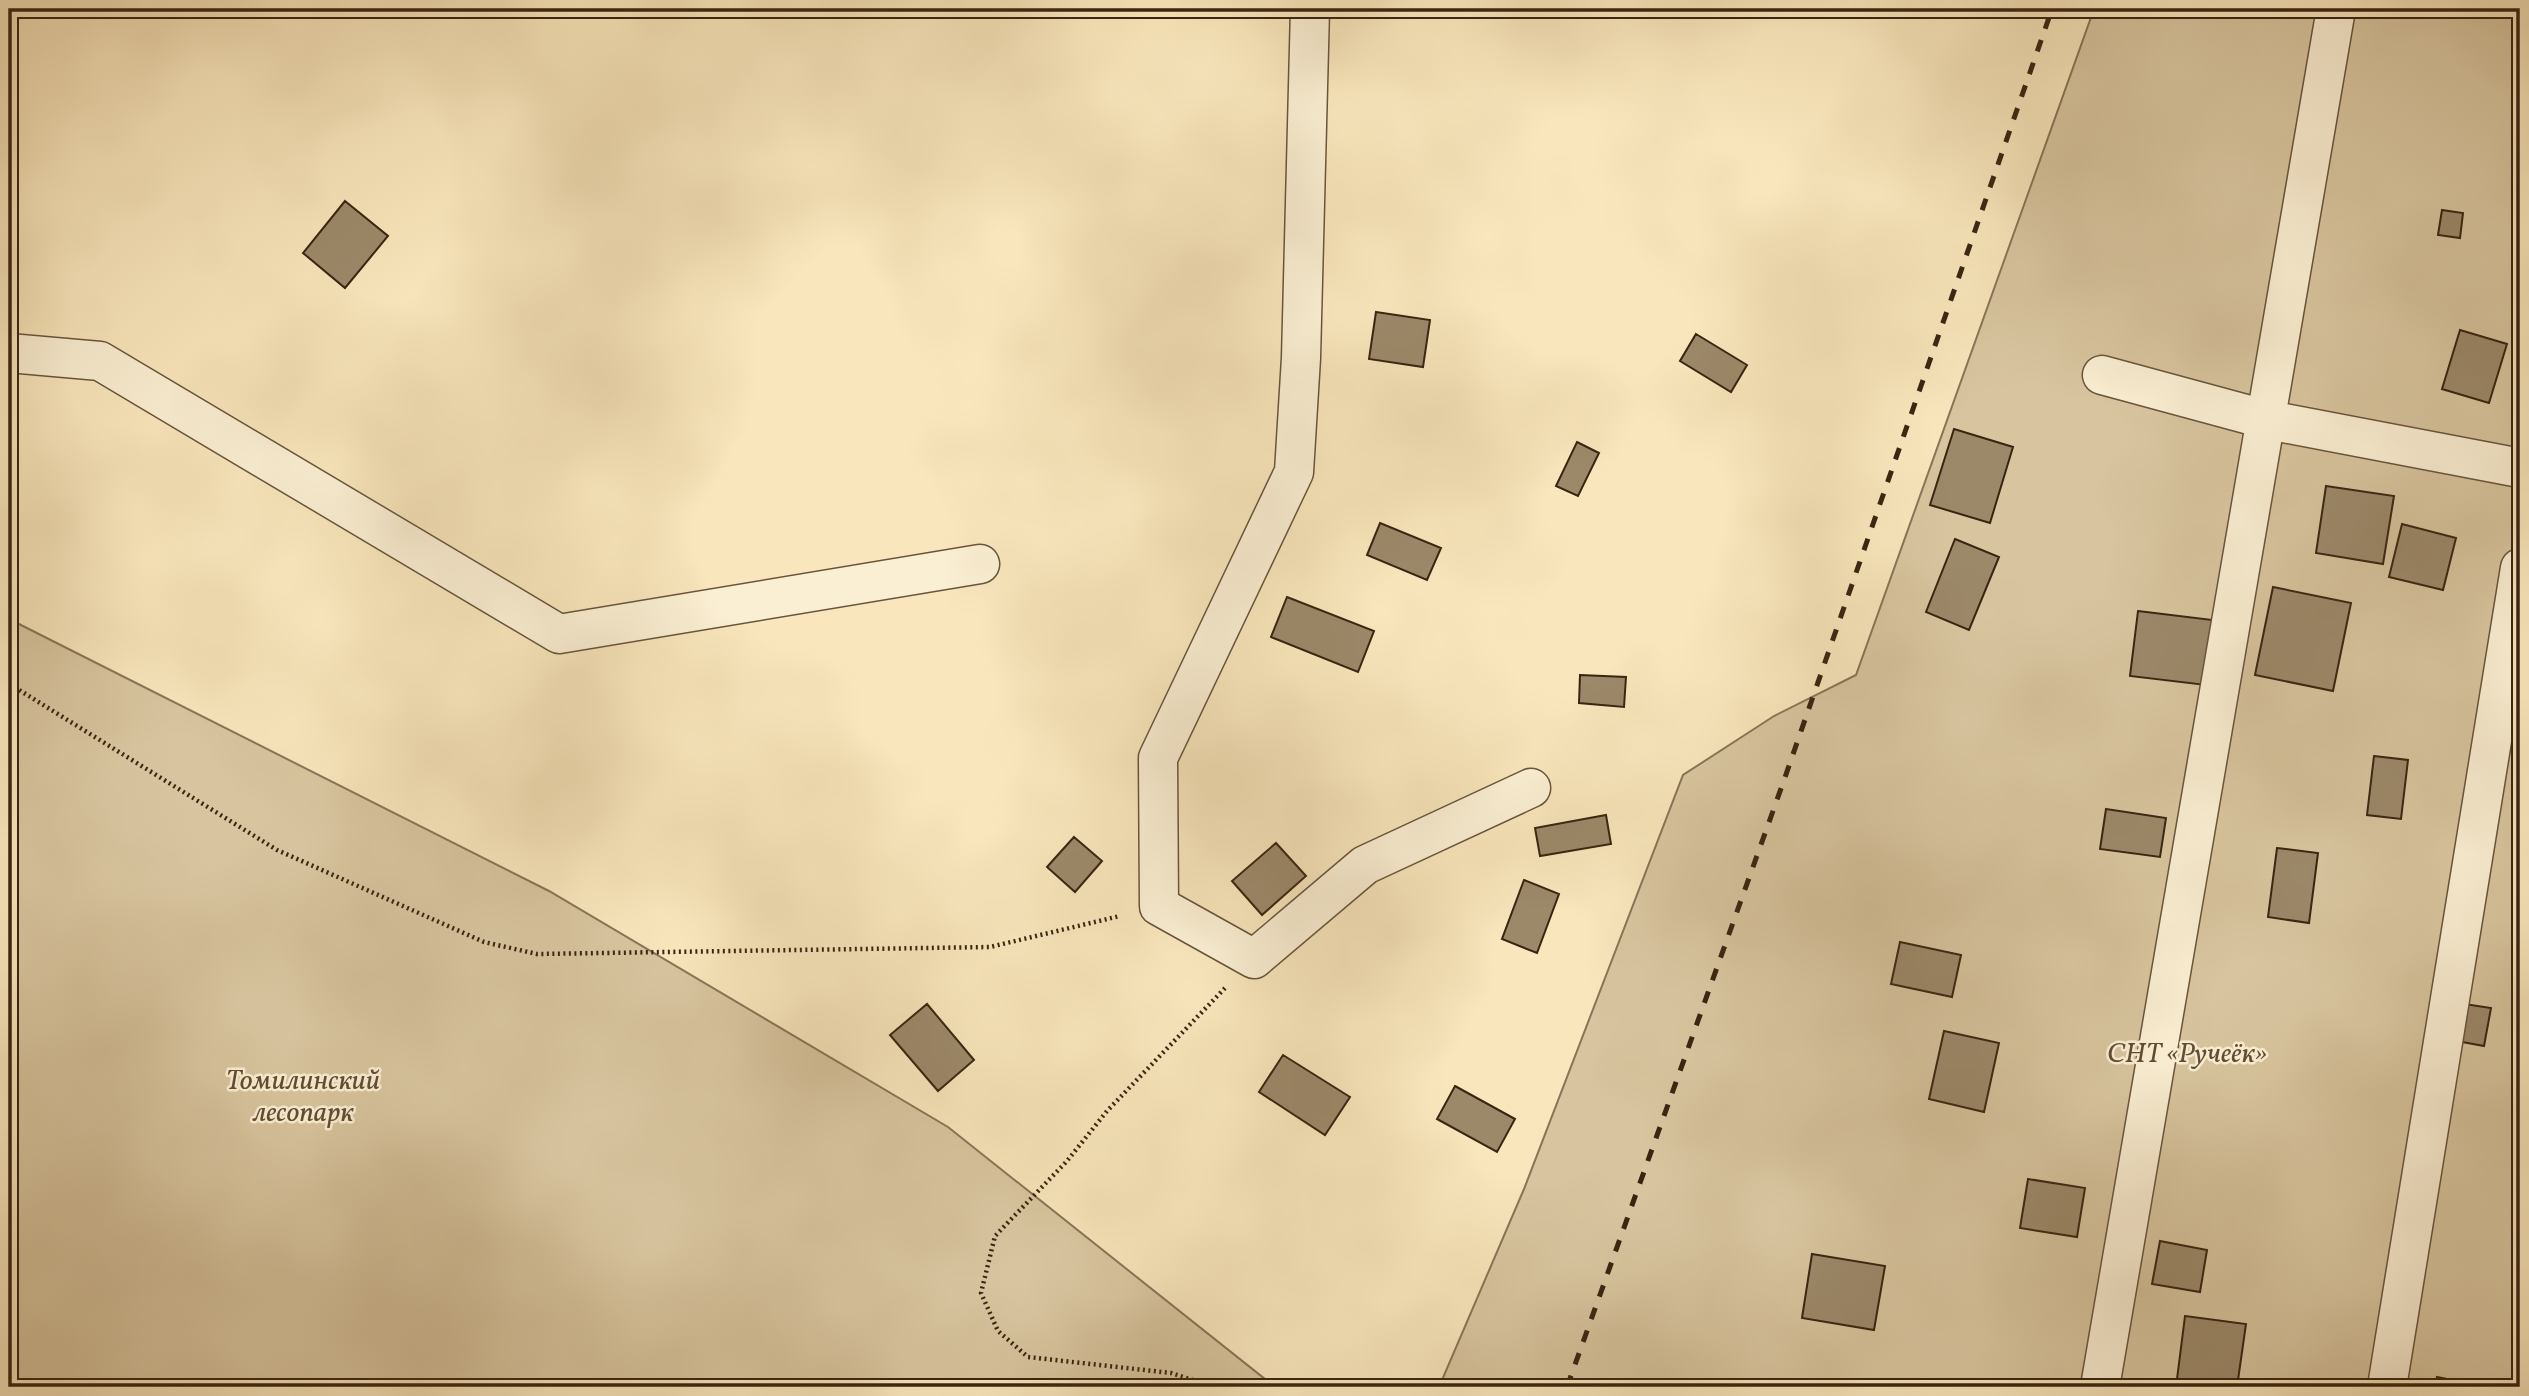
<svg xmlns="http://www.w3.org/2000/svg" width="2529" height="1396" viewBox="0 0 2529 1396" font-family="Vollkorn,serif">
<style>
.green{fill:#d8c59f;stroke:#887558;stroke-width:2}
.building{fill:#9c896a;stroke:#382511;stroke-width:2}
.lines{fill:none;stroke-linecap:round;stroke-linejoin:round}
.minor-casing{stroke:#68553c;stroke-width:41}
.path{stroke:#382511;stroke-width:4.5;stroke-dasharray:2 3.5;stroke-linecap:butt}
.minor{stroke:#fbefd3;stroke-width:38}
.rail{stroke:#382511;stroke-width:5;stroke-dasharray:12 12;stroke-linecap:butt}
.labels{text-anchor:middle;stroke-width:5;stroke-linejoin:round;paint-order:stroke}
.park-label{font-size:28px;font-style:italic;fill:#604d34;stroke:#fbefd3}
</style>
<rect width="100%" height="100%" fill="#f9e6bc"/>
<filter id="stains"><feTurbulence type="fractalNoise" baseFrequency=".00286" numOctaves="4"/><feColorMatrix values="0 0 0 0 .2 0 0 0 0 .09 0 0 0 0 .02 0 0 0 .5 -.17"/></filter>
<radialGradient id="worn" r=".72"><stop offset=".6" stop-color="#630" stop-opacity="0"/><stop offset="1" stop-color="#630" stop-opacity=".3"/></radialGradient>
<path class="green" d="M2094,9H2520V1387H1439L1524,1189L1683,775L1774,716L1856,675Z
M9,619L549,891L948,1127L1275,1387H9Z"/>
<path class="building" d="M345,201L388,236L345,288L303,253Z
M2442,210L2463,213L2460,238L2438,235Z
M1376,312L1430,320L1423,367L1369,359Z
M2460,330L2507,344L2489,403L2442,389Z
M1696,334L1747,365L1731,392L1680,361Z
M1954,429L2013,447L1990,523L1930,505Z
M1577,442L1599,453L1578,496L1556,486Z
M2326,486L2394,496L2383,564L2316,553Z
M1380,523L1441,548L1427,580L1367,555Z
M2402,524L2456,538L2443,590L2389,577Z
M1955,539L1999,557L1969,630L1926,612Z
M2273,587L2351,603L2333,691L2255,675Z
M1287,597L1374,631L1358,672L1271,637Z
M2138,611L2221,621L2214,686L2130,676Z
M1580,675L1626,677L1624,707L1579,703Z
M2374,756L2408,760L2401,819L2367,815Z
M2106,809L2166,818L2160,857L2100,849Z
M1606,815L1611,844L1540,856L1535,828Z
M1074,837L1102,861L1075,892L1047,867Z
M1276,843L1306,876L1262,915L1232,881Z
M2277,848L2318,853L2309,923L2268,917Z
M1524,880L1559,894L1537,953L1502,939Z
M1900,942L1961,955L1952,997L1891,984Z
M2458,1003L2491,1008L2484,1046L2451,1040Z
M927,1004L974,1060L938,1091L890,1035Z
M1944,1031L1999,1043L1984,1112L1929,1099Z
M1283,1055L1350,1097L1325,1135L1259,1092Z
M1455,1086L1515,1119L1497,1152L1437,1119Z
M2028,1179L2085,1188L2077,1237L2020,1228Z
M2160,1241L2207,1250L2200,1292L2152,1284Z
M1812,1254L1885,1266L1874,1330L1802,1318Z
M2185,1316L2246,1324L2237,1387H2176Z
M2437,1377L2487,1387H2435Z"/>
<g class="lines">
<g class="minor-casing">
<path id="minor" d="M1310,9L1301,358L1294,472L1158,758L1159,906L1254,959L1365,865L1531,788
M9,353L100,361L559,634L980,564
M2102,375L2268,420L2520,468
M2100,1387L2336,9
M2387,1387L2520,568"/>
</g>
<path class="path" d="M9,687L16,688L277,850L484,942L537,954L990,947L1120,916
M1214,1387L1171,1373L1028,1357L998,1331L981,1293L995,1236L1067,1161L1107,1111L1226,987"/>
<use href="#minor" class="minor"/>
<path class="rail" d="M1567,1387L1783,783L2052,9"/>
</g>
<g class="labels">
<g class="park-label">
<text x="2187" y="1062">СНТ «Ручеёк»</text>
<text x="303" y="1089">Томилинский<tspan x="303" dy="32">лесопарк</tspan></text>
</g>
</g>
<rect width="2529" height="1396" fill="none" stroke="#f9e6bc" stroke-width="35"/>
<rect x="10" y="10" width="2508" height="1375" fill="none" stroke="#382511" stroke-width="3.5"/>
<rect x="18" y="18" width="2494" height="1361" fill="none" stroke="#382511" stroke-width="2"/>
<rect width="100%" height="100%" filter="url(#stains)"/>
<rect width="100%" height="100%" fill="url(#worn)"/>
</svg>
